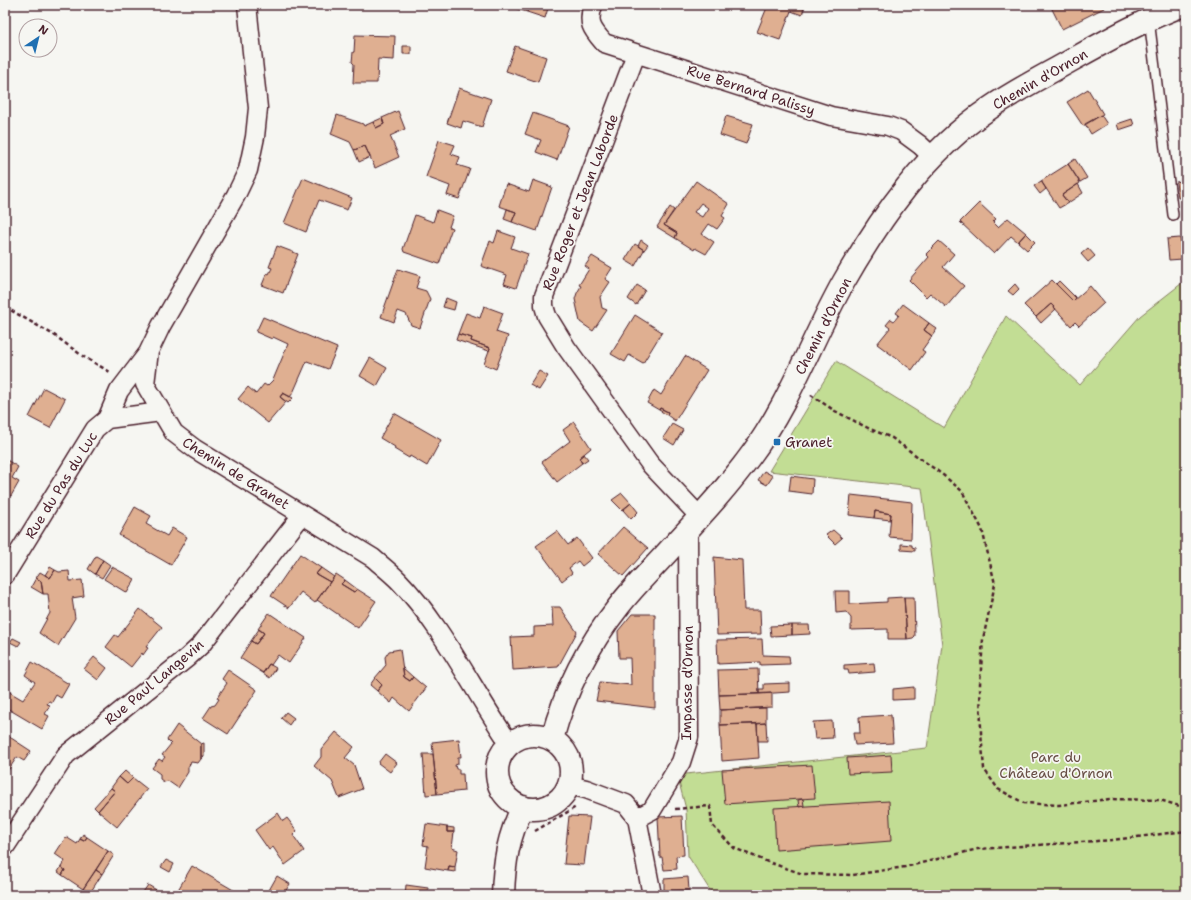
<svg xmlns="http://www.w3.org/2000/svg" width="1191" height="900" viewBox="0 0 1191 900" font-family="'Shantell Sans',sans-serif">
<style>
.green{fill:#c2dd94;stroke:#867e60}
.building{fill:#dfaf91;stroke:#4a1f2b;fill-rule:evenodd}
.lines{fill:none;stroke-linecap:round;stroke-linejoin:round}
.service-casing{stroke:#4a1f2b;stroke-width:12}
.minor-casing{stroke:#4a1f2b;stroke-width:21}
.tertiary-casing{stroke:#4a1f2b;stroke-width:25}
.path{stroke:#4a1f2b;stroke-width:2.5;stroke-dasharray:4 3;stroke-linecap:butt}
.service{stroke:#f6f6f2;stroke-width:9}
.minor{stroke:#f6f6f2;stroke-width:18}
.tertiary{stroke:#f6f6f2;stroke-width:22}
.poi-dot{fill:#1f6fb2;stroke:#f6f6f2;stroke-width:1.5}
.labels{text-anchor:middle;stroke-width:3.5;stroke-linejoin:round;paint-order:stroke}
.street-label{font-size:14px;fill:#4a1f2b;stroke:#f6f6f2}
.poi-label{font-size:14px;fill:#4a1f2b;stroke:#f6f6f2;text-anchor:start}
.park-label{font-size:14px;fill:#684e45;stroke:#f6f6f2}
</style>
<rect width="100%" height="100%" fill="#f6f6f2"/>
<filter id="ink" filterUnits="userSpaceOnUse"><feTurbulence type="fractalNoise" baseFrequency=".025" numOctaves="2"/><feDisplacementMap in="SourceGraphic" scale="8" xChannelSelector="R" yChannelSelector="G"/><feConvolveMatrix kernelMatrix="1 2 1 2 8 2 1 2 1" color-interpolation-filters="sRGB"/></filter>
<g filter="url(#ink)">
<path class="green" d="M1186,280V895H713L688,856L686,809L677,775L927,748L942,645L922,488L769,471L836,361L944,428L1006,316L1080,385L1140,316Z"/>
<path class="building" d="M515,5L528,9L527,12L514,8Z
M518,5H549L545,18L527,12L528,9L517,6Z
M768,5H805L802,15L791,11L780,40L757,32Z
M1052,5H1103L1104,8L1062,29L1051,7Z
M355,35L395,36L394,60L378,59L377,83H353L354,64L352,62L353,52H354Z
M403,46H411V54H403Z
M515,46L546,57L538,82L506,71Z
M459,88L491,99L482,127L463,121L461,128L447,123Z
M1088,89L1103,114L1083,126L1067,102Z
M398,111L405,129L390,136L399,157L375,168L365,146L354,150L350,142L331,134L337,115L363,124L364,126L373,122L376,128L384,124L382,118Z
M533,113L569,126L557,160L536,152L541,140L525,134Z
M1101,115L1107,124L1091,134L1085,124Z
M726,116L753,124L746,144L720,135Z
M382,118L384,124L376,128L373,122Z
M1132,119L1134,125L1119,130L1117,124Z
M439,140L455,145L451,154L460,157L457,165L470,169L459,199L447,195L450,186L426,177Z
M365,146L370,157L359,162L354,150Z
M1075,159L1087,178L1080,182L1068,164Z
M1068,164L1080,183L1062,195L1068,203L1059,208L1041,181Z
M303,178L352,198L347,210L319,200L306,232L284,223Z
M533,180L552,187L537,231L512,222L516,212L499,206L506,184L529,192Z
M696,181L729,204L722,216L725,218L717,229L709,224L702,234L714,242L706,254L695,248L694,250L675,238L677,233L664,225ZM701,203L708,208L702,217L694,212Z
M1041,181L1046,189L1040,194L1034,186Z
M1181,181V186H1185L1186,197L1178,198L1176,182Z
M1078,184L1083,193L1068,203L1062,195Z
M979,203L996,219L993,222L998,227L1008,218L1026,233L1018,242L1011,236L994,254L960,222Z
M670,207L674,210L664,225L677,233L675,238L657,227Z
M507,209L516,212L512,222L504,219Z
M437,210L453,216L449,227L452,228L439,264L404,252L403,249L415,215L433,222Z
M498,231L515,237L511,248L528,254L516,288L504,284L507,275L481,266L490,241L494,243Z
M1026,233L1035,242L1027,250L1018,242Z
M1180,238L1183,259L1169,260L1167,239Z
M641,240L648,245L644,250L638,246Z
M939,241L954,254L943,267L964,286L946,307L930,293L926,297L909,280L929,257L926,254Z
M635,244L644,250L635,266L625,260Z
M277,246L298,254L283,293L262,285L267,273L269,274L272,268L269,267Z
M1088,248L1095,256L1088,262L1081,254Z
M592,256L612,268L605,279L610,282L600,297L602,308L607,310L593,331L580,322L575,299L577,293L581,286L579,285L589,269L585,266Z
M398,269L420,276L416,288L426,291L430,299L420,328L411,325L406,314L398,311L394,322L381,317Z
M1052,280L1073,301L1090,286L1104,303L1079,326L1075,322L1071,326L1051,304L1036,317L1024,305Z
M1059,281L1076,298L1073,301L1056,284Z
M1015,284L1019,289L1013,295L1008,291Z
M637,285L645,290L636,305L628,299Z
M446,298L456,302L454,310L443,307Z
M903,304L929,323L924,330L932,336L922,350L925,352L912,370L877,344L890,328L886,325L891,319L894,321L899,315L896,313Z
M1051,304L1056,309L1041,323L1036,317Z
M484,306L503,313L496,332L508,336L496,369L484,364L490,348L471,341L472,338L458,334L466,313L480,318Z
M635,315L662,332L643,363L629,355L625,362L611,354Z
M263,317L337,348L328,369L307,361L293,393L290,397L283,393L280,397L286,402L268,423L238,399L248,387L256,394L264,384L267,386L273,380L288,344L273,337L272,339L256,332Z
M929,323L937,329L932,336L924,330Z
M458,334L472,338L471,341L490,348L489,351L456,340Z
M685,356L707,370L675,421L667,415L668,412L660,408L659,410L647,403L654,390L661,395Z
M370,358L387,368L377,386L360,376Z
M539,371L548,376L539,390L530,385Z
M44,388L65,399L50,428L29,417Z
M283,393L293,398L288,403L280,397Z
M660,408L668,412L667,415L659,410Z
M394,413L441,440L427,466L410,456L409,458L394,449L395,447L380,438Z
M574,422L591,448L579,458L582,463L557,482L542,462L570,441L563,430Z
M672,424L683,430L674,445L663,438Z
M584,454L588,459L582,463L579,458Z
M5,459L18,467L12,478L19,482L11,496L5,493Z
M764,471L773,476L767,485L758,480Z
M791,476L813,479L812,494L789,491Z
M622,493L631,503L622,510L612,500Z
M851,495L912,502L911,539L889,537L891,514L875,511L874,518L849,515Z
M631,503L638,512L631,519L623,510Z
M135,507L151,516L146,524L167,536L172,528L187,537L171,565L119,535Z
M875,511L891,514L890,520L874,518Z
M623,527L648,548L623,576L598,554Z
M833,530L842,538L835,544L826,535Z
M557,531L568,545L577,538L592,558L582,566L578,561L569,568L572,573L562,581L536,546Z
M901,544L912,545V547L915,548V551L901,550Z
M300,554L321,568L316,574L330,582L315,603L301,592L289,608L271,596Z
M96,556L103,560L95,574L88,569Z
M714,557L742,560L744,610H760L761,634L717,635Z
M103,560L110,565L102,578L95,574Z
M50,567L55,570L50,578L45,575Z
M112,567L135,579L127,593L104,579Z
M321,568L334,577L330,582L316,574Z
M55,570L59,572L69,571L70,581L82,580L84,596L72,598L75,618L58,646L39,633L50,613L48,594H43L41,581L36,578L40,572L50,578Z
M336,574L345,580L341,584L354,592L357,589L376,601L358,628L317,600Z
M36,578L41,581L43,594L31,587Z
M345,580L357,589L354,592L341,584Z
M835,591H850V604L887,602V598L904,597L907,639H888V629L851,630V618L846,612L836,613Z
M904,597H914L915,636L913,638L907,639Z
M552,607H560L577,632L558,667L513,670L511,637L534,636V627L553,626Z
M140,609L162,627L146,647L148,648L143,655L142,653L131,667L106,647L115,635L118,637Z
M269,613L306,638L289,663L278,655L271,665L269,664L263,673L240,658L251,641L256,644L264,633L258,629Z
M632,614H655V708L596,701L600,682L631,685L630,658H619L618,631Z
M792,625H809L810,634L792,635Z
M792,625V635L771,636L770,626Z
M259,629L264,633L256,644L251,641Z
M13,638L21,642L18,646L10,642Z
M762,639L763,655L789,656L790,664L760,665V662L718,664L717,640Z
M400,649L404,677L410,681L413,677L426,688L409,711L394,698L391,703L377,691L382,685L375,678L386,665L385,657L389,651Z
M94,657L107,668L98,680L84,669Z
M32,662L69,684L61,698L56,695L52,702L49,701L47,704L50,705L45,714L49,716L42,729L5,707V692L6,690L23,700L35,682L25,675Z
M874,663L875,672L849,674L848,670H844V665Z
M269,664L276,668L270,678L263,673Z
M403,668L413,677L410,681L404,677Z
M758,669L759,694L719,695L718,670Z
M228,670L257,690L228,734L203,718L211,706L215,705L219,699L217,698L227,683L222,679Z
M375,678L382,685L377,691L370,685Z
M790,683V692L759,694V689H764V684Z
M914,687V699L893,700V689Z
M772,693V707L720,710L719,695Z
M766,708V723L720,725V710Z
M286,712L294,718L289,725L281,718Z
M891,715L893,743L855,745L853,733H860L859,717Z
M832,721L833,738L815,739L813,722Z
M766,723L767,741H758L757,724Z
M757,724L759,758L722,761L720,725Z
M177,725L201,744V759L198,763L191,762L188,767V772L178,788L168,781L164,782L160,779V774L152,768L159,759L162,761L165,757L162,755L171,744L167,740Z
M336,732L354,747L345,758L354,765L362,789L339,798L332,781L314,766L321,757V750Z
M5,734L31,751L24,761L17,757L5,775Z
M459,739L461,757H458V764L455,765L456,769H459V774H463L464,791L437,794L432,742Z
M204,743V756L201,759V744Z
M385,754L397,763L390,772L378,763Z
M423,754H433L437,794L426,795Z
M891,755L892,772L848,774L847,758Z
M812,765L815,798L725,804L722,770Z
M125,771L133,778L127,784L119,777Z
M119,777L127,784L133,778L147,789L117,827L98,811L115,791L111,788Z
M111,788L115,791L98,811L94,807Z
M803,799L804,806L799,807L798,800Z
M889,801L891,841L776,850L774,808Z
M278,813L283,821L287,818L297,831L293,835L304,851L285,865L273,847L269,850L255,830Z
M569,816L590,817L584,865L564,864Z
M682,816L684,855L676,856L677,869L664,870L662,857H660L658,817Z
M426,824L447,827V832H454L452,848L458,850L455,867L449,866L448,871L425,867L428,846L423,845Z
M447,827L454,828V832H447Z
M83,834L87,837L84,841L80,839Z
M66,837L77,844L80,839L84,841L87,837L108,851L83,889L62,875L65,870L61,867L65,861L55,854Z
M108,851L114,855L102,874L96,870Z
M166,860L174,864L170,872L161,867Z
M192,866L242,895H175Z
M449,866L455,867V872L448,871Z
M61,867L65,870L62,875L58,872Z
M96,870L102,874L90,893L83,889Z
M277,876L290,884L283,895H273L268,892Z
M688,877L689,890L664,891V879Z
M148,885L158,891L156,895H141Z
M406,885L428,888V895H405Z
M42,890L49,895H39Z
M592,891L621,894V895H592Z"/>
<g class="lines">
<g class="service-casing">
<path id="service" d="M1149,19L1173,215"/>
</g>
<g class="minor-casing">
<path id="minor" d="M247,5L258,108L255,137L248,170L236,195L161,326L149,351L145,384L174,433L195,449L373,558C381,565 390,572 398,580C443,626 473,691 510,744
M593,5C587,24 592,29 604,43L831,116L888,126L901,131L920,145L933,157
M636,54L544,296V306L547,316L566,347L650,464L700,517
M107,419L161,412
M5,575L95,429L107,419L119,391L148,353
M569,785L586,789L626,804L637,818L652,895
M637,818L652,810L681,762L689,737L688,531
M5,847L66,755L187,658L201,645L302,515"/>
</g>
<g class="tertiary-casing">
<path id="tertiary" d="M497 772a37 37 0 1 1 74 0a37 37 0 1 1-74 0Z
M552,739C565,691 588,645 619,606C632,589 648,573 663,557C693,524 724,492 751,455C790,403 811,340 843,283C880,218 927,150 990,108C1016,90 1044,76 1072,60C1108,40 1145,19 1184,5
M503,895C504,863 508,836 523,807"/>
</g>
<path class="path" d="M5,307L54,335L84,357L110,372
M811,395L835,411L868,428L892,438L943,475L962,491L982,529L995,584L983,639L980,684L981,733L984,769L998,789L1024,803L1059,805L1110,799L1160,800L1186,808
M675,809L710,806L712,825L734,848L768,862L803,874L853,875L905,867L978,849L1112,840L1186,831
M535,831L576,807"/>
<use href="#service" class="service"/>
<use href="#minor" class="minor"/>
<use href="#tertiary" class="tertiary"/>
</g>
</g>
<rect class="poi-dot" x="773" y="438" width="8" height="8" rx="2"/>
<g class="labels">
<g class="street-label">
<text transform="translate(1040 79) rotate(-30)" y="5">Chemin d'Ornon</text>
<text transform="translate(751 90) rotate(18)" y="5">Rue Bernard Palissy</text>
<text transform="translate(580 202) rotate(-69)" y="5">Rue Roger et Jean Laborde</text>
<text transform="translate(823 326) rotate(-63)" y="5">Chemin d'Ornon</text>
<text transform="translate(236 473) rotate(32)" y="5">Chemin de Granet</text>
<text transform="translate(61 485) rotate(-58)" y="5">Rue du Pas du Luc</text>
<text transform="translate(154 682) rotate(-40)" y="5">Rue Paul Langevin</text>
<text transform="translate(687 683) rotate(-89)" y="5">Impasse d'Ornon</text>
</g>
<g class="poi-label">
<text x="785" y="447">Granet</text>
</g>
<g class="park-label">
<text x="1056" y="762">Parc du<tspan x="1056" dy="16">Château d'Ornon</tspan></text>
</g>
</g>
<rect width="1191" height="900" fill="none" stroke="#f6f6f2" stroke-width="20"/>
<rect x="10" y="10" width="1171" height="880" fill="none" stroke="#4a1f2b" stroke-width="1.5" filter="url(#ink)"/>
<g transform="translate(38 38) rotate(35)"><circle r="19" fill="#f6f6f2" stroke="#b1a0a2"/>
<path d="M0-3L7 15L0 10L-7 15Z" fill="#1f6fb2"/>
<text y="-6" font-size="11" font-weight="bold" text-anchor="middle" fill="#4a1f2b">N</text>
</g>
</svg>
